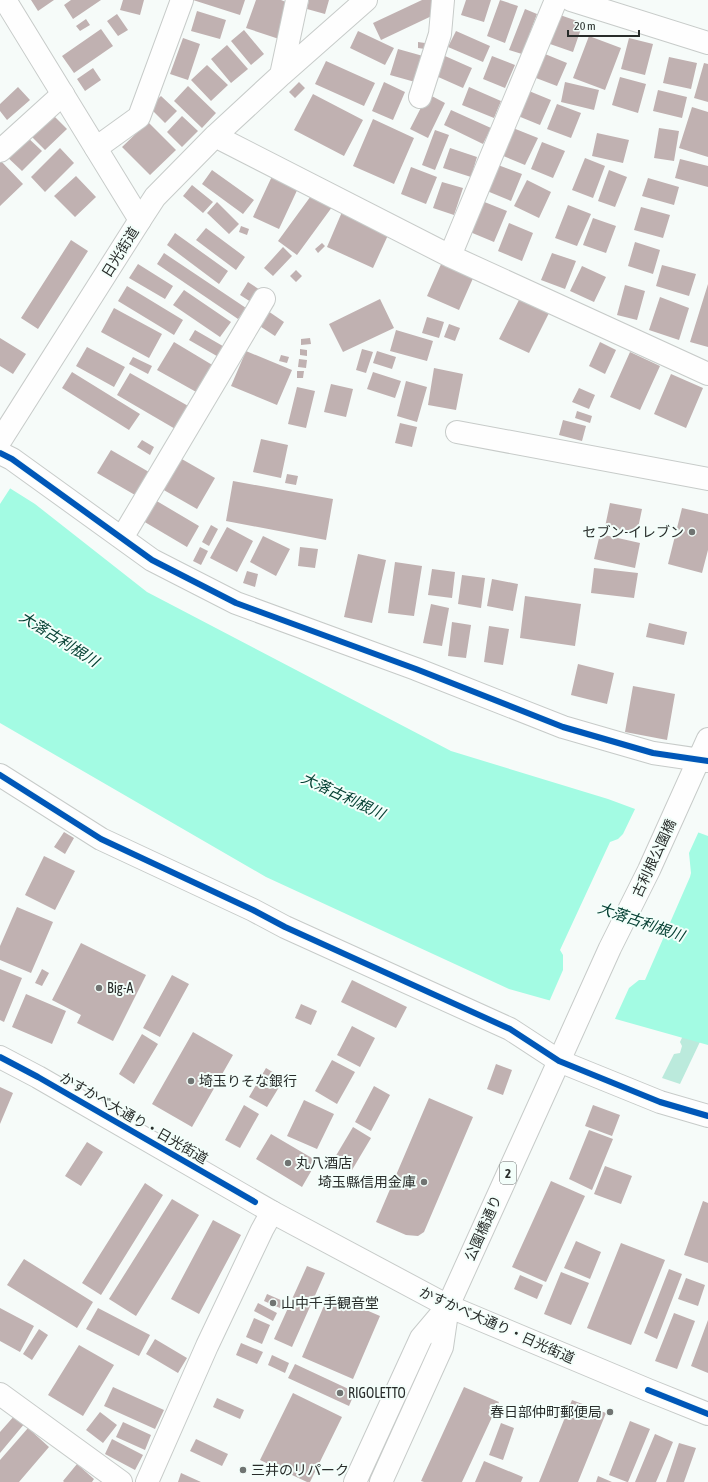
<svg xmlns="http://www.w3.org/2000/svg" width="708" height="1482" viewBox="0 0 708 1482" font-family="'Asap Condensed','Noto Sans JP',sans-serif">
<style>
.green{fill:#bbeadc}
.water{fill:#a3fbe3}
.pier{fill:#f6fbf9}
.building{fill:#c0b1b1}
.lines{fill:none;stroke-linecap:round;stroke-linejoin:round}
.minor-casing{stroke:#c7cbc9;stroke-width:24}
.major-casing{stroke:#c7cbc9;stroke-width:24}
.minor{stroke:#fefefe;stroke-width:22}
.major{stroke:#fefefe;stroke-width:22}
.cycleway-casing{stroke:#f3fefa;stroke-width:8}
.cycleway{stroke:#0057b8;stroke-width:6}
.poi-dot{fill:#707472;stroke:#f3fefa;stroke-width:1.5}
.labels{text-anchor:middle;stroke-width:4;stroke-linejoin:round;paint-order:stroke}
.shield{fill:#f3fefa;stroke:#656b68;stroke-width:1}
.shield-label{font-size:13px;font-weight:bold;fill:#282c2a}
.street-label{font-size:14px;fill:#282c2a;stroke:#f3fefa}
.poi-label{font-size:14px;fill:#282c2a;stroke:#f3fefa;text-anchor:start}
.water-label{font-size:15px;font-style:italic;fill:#064134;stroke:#f3fefa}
</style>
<rect width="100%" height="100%" fill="#f6fbf9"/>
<path class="green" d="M690,1021L707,1027L680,1084L662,1078L674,1054L680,1053L682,1046L680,1042Z"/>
<path class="water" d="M0,482L35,504L147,592L451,751L608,799L708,836V1045L509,989L266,877L0,723Z"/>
<path class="pier" d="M0,480L11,487L0,504Z
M636,807L699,831L689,853L691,873L690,877L645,980H639L629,988L614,1021L549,1002L563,970V955L560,950L610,842L618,839L623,834Z"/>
<path class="building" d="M31,0H54L38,11Z
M71,0H101L73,19L64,5Z
M123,0H144L140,15L120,10Z
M193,0H245L240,15Z
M256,0H281L291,4L279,39L246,28Z
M309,0H329L325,14L307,9Z
M422,0H432L438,13L381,40L373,23Z
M466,0H491L484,22L461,15Z
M500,0L518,6L505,43L487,36Z
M525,9L537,14L522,54L509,50Z
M197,11L226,20L220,39L191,31Z
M117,14L128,30L118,36L107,21Z
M560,15L583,23L573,52L550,44Z
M86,19L90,25L80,31L76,26Z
M101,29L113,46L74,73L62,56Z
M244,30L264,54L251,65L231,41Z
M358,31L394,48L385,65L350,48Z
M456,31L490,46L483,62L448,47Z
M589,36L621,48L605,90L573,78Z
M183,38L200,44L188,80L170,74Z
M629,38L653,44L645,75L621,69Z
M418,42L425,43V49L418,48Z
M227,45L248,69L231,83L211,59Z
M398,49L423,56L415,82L390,75Z
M545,54L567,63L557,86L536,78Z
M445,56L472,68L463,88L436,76Z
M492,56L515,65L505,88L483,79Z
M669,57L697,63L691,89L663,83Z
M326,61L375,83L364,106L315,84Z
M704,63L708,64V102L694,98Z
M207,65L228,85L211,101L191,80Z
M93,68L101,80L85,91L77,79Z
M620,77L646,84L638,113L612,105Z
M299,82L305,88L295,98L289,92Z
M384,82L405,92L393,120L372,111Z
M565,82L599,90L594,110L561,102Z
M188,86L216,113L202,128L174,101Z
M18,87L30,100L7,120L0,111V104Z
M469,87L501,101L494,118L462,105Z
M658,90L687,97L682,118L653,111Z
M529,91L551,100L540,125L518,116Z
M313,94L363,120L344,156L294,130Z
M428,94L445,103L428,138L410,129Z
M161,96L177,111L165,123L149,107Z
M557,104L581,113L571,138L547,129Z
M692,107L708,112V157L679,148Z
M451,110L491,128L483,144L444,125Z
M50,112L67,129L45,150L28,133Z
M182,116L198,131L182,147L167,132Z
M373,119L414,138L394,184L353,166Z
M148,122L176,150L150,175L122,147Z
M513,128L538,138L525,165L501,155Z
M659,128L679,131L674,161L654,158Z
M435,130L449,135L435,170L422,165Z
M597,133L629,140L623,163L592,156Z
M25,135L42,151L22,171L5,155Z
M542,142L565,151L553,178L531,169Z
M60,148L74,163L45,192L31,177Z
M450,148L477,157L471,177L443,168Z
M585,158L605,166L593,198L572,190Z
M680,159L708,166V187L675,178Z
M0,160L23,184L0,206Z
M498,165L522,174L511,201L487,191Z
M411,167L437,177L426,204L401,194Z
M212,170L254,200L243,214L202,184Z
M609,170L627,177L615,207L598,201Z
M274,172L300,184L279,229L253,217Z
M76,176L96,197L75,217L54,196Z
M648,178L679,187L674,205L642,196Z
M527,180L551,192L539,218L514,206Z
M442,182L463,188L454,215L433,208Z
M192,185L213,202L203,213L183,196Z
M316,189L335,203L297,255L278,241Z
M482,201L507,211L494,242L470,232Z
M217,202L239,224L229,234L207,213Z
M568,205L591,214L577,246L555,238Z
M641,207L670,215L663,238L634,230Z
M342,212L389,233L373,268L327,247Z
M593,218L616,226L606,253L583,245Z
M509,223L533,233L522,261L498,251Z
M241,226L249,229L247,235L239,232Z
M206,228L245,257L236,270L196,240Z
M175,233L228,271L219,284L167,245Z
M71,240L88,251L38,329L21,318Z
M635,242L660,250L653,274L628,266Z
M322,243L325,246L318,253L315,249Z
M283,247L292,256L273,276L264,268Z
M164,253L246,308L238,319L157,264Z
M552,253L576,261L565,289L541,280Z
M442,262L474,276L459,310L427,296Z
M138,264L173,286L165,299L129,278Z
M662,265L696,274L689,296L656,286Z
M582,266L606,277L594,302L570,291Z
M296,270L302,276L296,282L290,276Z
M248,282L260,290L251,302L240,295Z
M708,284V347L690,342Z
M625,285L645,291L637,320L617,315Z
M127,286L183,320L174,335L118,301Z
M184,290L231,322L220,337L173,305Z
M521,296L550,311L529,353L499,339Z
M660,297L689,308L679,340L649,330Z
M380,299L394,328L343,352L329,324Z
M114,308L162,334L149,358L101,332Z
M268,311L284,322L275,336L258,325Z
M427,317L444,322L439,338L422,333Z
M449,324L460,328L455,341L444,337Z
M195,330L228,349L222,359L189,340Z
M396,330L433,341L427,361L390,351Z
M0,338L26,354L13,374L0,366Z
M310,338L311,344L301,345V339Z
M174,342L214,366L198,393L157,370Z
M600,342L616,350L605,374L589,366Z
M87,347L125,367L114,387L76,366Z
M300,349L307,350V356L300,355Z
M362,349L373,352L366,373L356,370Z
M246,351L292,370L277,405L231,386Z
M377,351L396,357L392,369L373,363Z
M630,352L660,366L640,410L610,397Z
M281,355L289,357L287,363L279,361Z
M133,357L152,366L148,374L129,364Z
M299,359L307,360L306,368L298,367Z
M434,368L463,374L456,410L428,405Z
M297,371H304L303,378H297Z
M72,372L140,414L129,430L62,388Z
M373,372L401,381L395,398L367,389Z
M130,373L190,407L177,430L117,395Z
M671,374L703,388L686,428L654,414Z
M406,381L427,387L417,422L397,416Z
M331,384L353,389L346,417L324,412Z
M297,387L315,391L306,428L288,424Z
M579,388L595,395L589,409L572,402Z
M577,411L592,416L590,423L575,418Z
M563,420L586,426L582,441L559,435Z
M400,423L417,427L412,447L395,443Z
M261,439L288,445L281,478L253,472Z
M142,440L154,447L150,455L137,447Z
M111,450L149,472L135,495L97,473Z
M180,458L215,478L197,509L162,489Z
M287,474L298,476L296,485L285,483Z
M233,481L333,499L326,540L226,521Z
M155,500L199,526L187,547L143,521Z
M610,503L642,509L637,533L605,527Z
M682,508L708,514V550L702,573L668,564Z
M211,525L218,529L209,546L202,542Z
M227,527L253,541L237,572L210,558Z
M600,534L640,543L635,568L594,559Z
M263,536L290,549L276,576L250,562Z
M200,547L208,551L201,565L193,561Z
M300,547L318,549L315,568L298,566Z
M358,554L386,560L372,623L344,617Z
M395,562L422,566L414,616L388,613Z
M594,568L638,573L634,598L591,593Z
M432,569L455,572L452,598L428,595Z
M247,571L258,574L255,587L243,583Z
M462,575L485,578L481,608L458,604Z
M492,579L518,584L513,611L487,606Z
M525,596L581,604L575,646L520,638Z
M431,604L449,608L442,646L423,643Z
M452,622L471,625L466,658L448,656Z
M649,623L687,632L684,645L646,637Z
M489,626L509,629L503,665L484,662Z
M578,664L614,673L607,704L571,695Z
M633,686L675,694L667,740L625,732Z
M64,832L74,838L65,854L54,847Z
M44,856L75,871L55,910L25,895Z
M17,907L53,922L31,973L0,960V946Z
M81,943L146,975L113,1041L77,1023L81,1015L52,1000Z
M0,969L22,978L4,1022L0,1020Z
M42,969L49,973L42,986L35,983Z
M172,975L189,984L160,1037L143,1028Z
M352,980L407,1007L396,1028L341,1002Z
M26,994L66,1011L52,1044L12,1027Z
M301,1004L317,1011L311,1025L295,1018Z
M352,1026L375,1038L360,1067L337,1055Z
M193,1032L233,1055L192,1127L152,1104Z
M142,1034L158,1044L134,1084L119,1074Z
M332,1060L355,1072L337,1104L315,1091Z
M496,1064L512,1070L503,1095L487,1089Z
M266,1068L284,1079L267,1107L249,1097Z
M374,1086L390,1095L371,1131L355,1122Z
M0,1087L13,1093L0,1124Z
M429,1098L473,1117L424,1232L418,1236L406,1235L376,1222Z
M304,1100L334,1114L317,1149L287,1136Z
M244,1105L259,1114L240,1148L225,1140Z
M593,1105L620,1115L612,1136L585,1126Z
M353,1127L371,1138L352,1170L334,1159Z
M589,1130L613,1139L592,1190L569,1179Z
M271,1134L317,1161L302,1187L256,1159Z
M87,1142L103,1152L81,1186L65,1176Z
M605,1166L632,1176L621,1204L594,1194Z
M551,1181L585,1196L546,1282L512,1267Z
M145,1183L163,1195L101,1295L82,1283Z
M172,1199L199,1215L136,1316L109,1299Z
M703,1201L708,1203V1263L684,1255Z
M213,1220L241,1235L199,1314L171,1299Z
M576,1241L601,1252L590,1279L564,1268Z
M621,1243L665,1260L631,1345L587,1328Z
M24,1259L93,1302L77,1328L7,1285Z
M307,1266L325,1273L292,1347L274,1339Z
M669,1269L682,1274L657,1339L644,1333Z
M561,1272L589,1283L571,1325L544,1314Z
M520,1275L543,1285L537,1299L514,1289Z
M686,1278L705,1285L698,1306L678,1299Z
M267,1294L283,1301L280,1308L264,1301Z
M329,1294L380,1316L353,1379L302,1357Z
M258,1303L277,1313L273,1321L254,1311Z
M0,1308L34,1326L20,1352L0,1341Z
M98,1308L150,1335L139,1356L86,1329Z
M674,1313L695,1321L677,1369L655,1361Z
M254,1318L270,1325L262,1344L246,1337Z
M708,1320V1373L691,1366Z
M39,1329L48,1335L32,1360L23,1354Z
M155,1339L187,1358L178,1373L146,1354Z
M241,1343L263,1352L257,1364L236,1355Z
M79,1345L114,1365L83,1416L48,1395Z
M272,1355L289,1363L285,1373L268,1365Z
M295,1364L355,1392L349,1406L288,1378Z
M113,1387L164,1410L155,1429L104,1406Z
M464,1387L499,1402L462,1482H424L421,1481Z
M293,1393L342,1417L310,1482H307L260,1460Z
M217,1398L244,1410L240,1419L213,1407Z
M572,1400L606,1413L578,1482H539Z
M100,1412L117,1425L103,1443L86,1430Z
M15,1415L25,1423L0,1453V1432Z
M630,1421L650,1429L628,1482H627L609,1475Z
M123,1422L151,1435L145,1450L116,1437Z
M501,1423L514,1428L503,1460L489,1455Z
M28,1428L49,1447L19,1482H0V1460Z
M655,1434L673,1442L656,1482H635Z
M112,1439L143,1455L135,1470L105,1454Z
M196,1439L228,1454L222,1466L190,1451Z
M679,1443L696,1448L684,1482H666Z
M484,1461L523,1477L521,1482H475Z
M77,1464L94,1479L92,1482H64L63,1481Z
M181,1473L201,1482H178Z
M598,1476L612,1482H596Z"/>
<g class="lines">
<g class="minor-casing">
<path id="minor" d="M571,0L708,43
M281,75L297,0
M420,97L440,34L443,0
M215,136L450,256L708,374
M96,148L139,117L182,0
M0,151L63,94
M140,220L155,197L215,136L281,75L366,0
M450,256L556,0
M457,432L708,479
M0,453L12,459L152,560L236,603L416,669L563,727L653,753L708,761
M122,538L264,299
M0,775L101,839L253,910L285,927L510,1029L559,1061L660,1102L708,1116
M0,1394L121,1482
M147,1482L207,1346L262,1230L272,1212"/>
</g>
<g class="major-casing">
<path id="major" d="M0,441L140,220L5,0
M0,1057L38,1077L272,1212L448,1306L648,1390L708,1414
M355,1482L421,1338L448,1306L559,1061L610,948L649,870L708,739
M381,1482L442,1347L448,1306"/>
</g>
<use href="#minor" class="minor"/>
<use href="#major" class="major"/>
<g class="cycleway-casing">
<path id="cycleway" d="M0,453L12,459L152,560L236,603L416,669L563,727L653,753L708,761
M0,775L101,839L253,910L285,927L510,1029L559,1061L660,1102L708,1116
M0,1057L38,1077L255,1202
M648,1390L708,1414"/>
</g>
<use href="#cycleway" class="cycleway"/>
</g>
<g class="poi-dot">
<circle cx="692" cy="532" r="4"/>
<circle cx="99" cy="988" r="4"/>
<circle cx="191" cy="1081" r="4"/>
<circle cx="288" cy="1163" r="4"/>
<circle cx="424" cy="1182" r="4"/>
<circle cx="273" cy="1303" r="4"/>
<circle cx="340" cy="1393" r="4"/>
<circle cx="610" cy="1412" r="4"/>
<circle cx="243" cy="1470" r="4"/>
</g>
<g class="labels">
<rect class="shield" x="500" y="1162" width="16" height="22" rx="3"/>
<g class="shield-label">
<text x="508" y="1178">2</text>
</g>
<g class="street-label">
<text transform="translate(120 252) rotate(-58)" y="5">日光街道</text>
<text transform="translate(654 858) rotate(-65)" y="5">古利根公園橋</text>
<text transform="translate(134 1118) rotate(30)" y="5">かすかべ大通り・日光街道</text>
<text transform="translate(483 1228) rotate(-66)" y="5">公園橋通り</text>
<text transform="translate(497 1325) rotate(24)" y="5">かすかべ大通り・日光街道</text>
</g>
<g class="poi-label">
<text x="684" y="537" text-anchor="end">セブン-イレブン</text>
<text x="107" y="993">Big-A</text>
<text x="199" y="1086">埼玉りそな銀行</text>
<text x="296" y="1168">丸八酒店</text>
<text x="416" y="1187" text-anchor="end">埼玉縣信用金庫</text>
<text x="281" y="1308">山中千手観音堂</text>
<text x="348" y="1398">RIGOLETTO</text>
<text x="602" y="1417" text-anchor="end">春日部仲町郵便局</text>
<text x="251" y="1475">三井のリパーク</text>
</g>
<g class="water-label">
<text transform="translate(59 639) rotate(32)" y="5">大落古利根川</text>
<text transform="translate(343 796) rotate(25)" y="5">大落古利根川</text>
<text transform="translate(641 922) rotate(19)" y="5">大落古利根川</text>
</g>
</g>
<path d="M568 30v6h71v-6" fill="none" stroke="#282c2a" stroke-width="2"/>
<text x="574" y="30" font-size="12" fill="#282c2a" stroke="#f3fefa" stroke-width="3" paint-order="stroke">20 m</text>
</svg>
